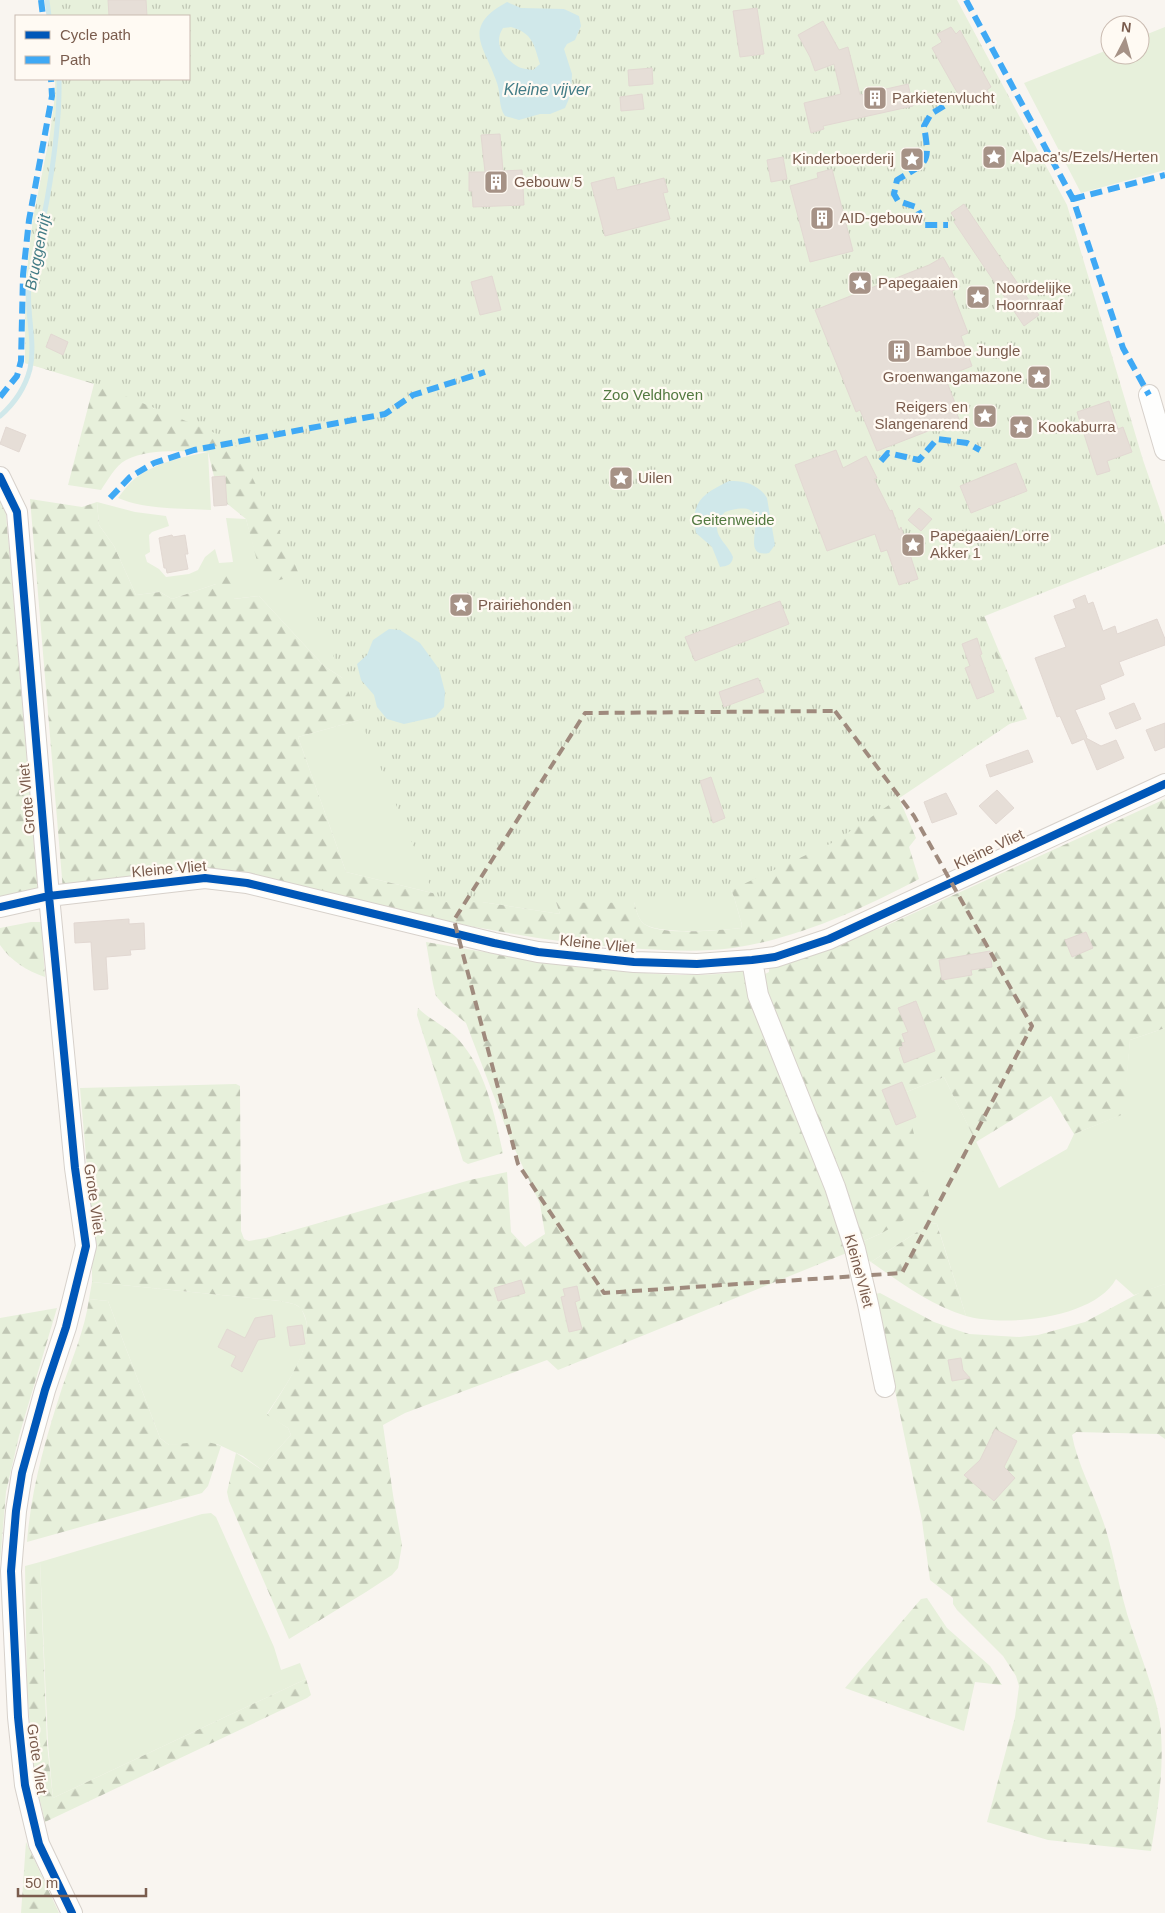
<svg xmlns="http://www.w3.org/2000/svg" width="1165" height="1913" viewBox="0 0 1165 1913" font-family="Helvetica,sans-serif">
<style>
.grass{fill:#e7f0db}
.forest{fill:url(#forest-firs);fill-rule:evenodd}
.park{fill:url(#park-tufts)}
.water{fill:#d0e8ea;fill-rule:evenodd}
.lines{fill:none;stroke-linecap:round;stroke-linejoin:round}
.stream{stroke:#d0e8ea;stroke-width:5}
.building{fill:#e6ded7;stroke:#e2d8d2}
.street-casing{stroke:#d7d1cb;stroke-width:22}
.street{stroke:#fefefd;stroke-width:20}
.quiet{stroke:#3fa9f5;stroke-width:6;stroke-dasharray:12 6;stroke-linecap:butt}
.cycleway-casing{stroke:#fffaf3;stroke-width:11}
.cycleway{stroke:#0057b8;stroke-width:8}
.marked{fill:none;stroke:#9f8a7d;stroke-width:4;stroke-dasharray:10 6;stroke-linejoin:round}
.labels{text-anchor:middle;stroke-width:4.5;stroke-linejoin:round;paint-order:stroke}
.poi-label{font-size:15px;fill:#7a5c4d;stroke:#fffaf3;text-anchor:start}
.park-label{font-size:15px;fill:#537a41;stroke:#fffaf3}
.street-label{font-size:15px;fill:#7a5c4d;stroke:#fffaf3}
.water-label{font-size:16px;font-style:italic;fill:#437c86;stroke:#fffaf3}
</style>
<defs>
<pattern id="forest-firs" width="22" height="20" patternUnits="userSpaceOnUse" patternTransform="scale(1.25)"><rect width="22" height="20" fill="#e7f0db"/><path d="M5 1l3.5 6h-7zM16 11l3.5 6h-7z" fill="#c0c6b4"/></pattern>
<pattern id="park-tufts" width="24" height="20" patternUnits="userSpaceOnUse" patternTransform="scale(1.25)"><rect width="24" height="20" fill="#e7f0db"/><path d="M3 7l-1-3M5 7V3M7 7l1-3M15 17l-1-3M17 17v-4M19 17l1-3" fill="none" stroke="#c0c6b4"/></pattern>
</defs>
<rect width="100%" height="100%" fill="#f9f5f0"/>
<path class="grass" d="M1165,27V170L1081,193L1024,83L1110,49V55H1140V37Z
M208,452L211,510C181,508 147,510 118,498C122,493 126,487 131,482C152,463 182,457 208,452Z
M97,502L135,512L166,516L169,526L152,532L149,535L150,552L145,555L147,562L159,569L166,577L189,574L198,570L205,557L215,549L219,563L233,562L226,518L246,519L264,583L339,565L546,872L560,914L449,897L346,872L298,737L370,717L355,686L324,666L259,596L233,599L216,584L172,599L160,592L136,595L114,546L99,525Z
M714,853L734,897L742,925L741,928C722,930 655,936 642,922C634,912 633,891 631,878Z
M1165,1028V1284L1134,1295L1116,1279C1094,1319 1005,1327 966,1316L937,1224L931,1223L871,1262L868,1260L864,1241L882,1233L904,1093L944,1077L999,1188L1067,1149L1074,1134L1123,1114L1130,1040Z
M92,1282L280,1301L294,1304L301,1308C304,1315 308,1323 307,1331C305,1361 283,1389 267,1414L288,1428L291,1435L269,1459L262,1470L243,1456L217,1444L169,1445L160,1438L108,1301L89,1299Z
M211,1513L216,1517L274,1647L281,1670L300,1663L306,1679L53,1798L48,1744L40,1562L202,1514Z"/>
<path class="forest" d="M55,79L981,608L1027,719L882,758L916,838L909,847L919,879C860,910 799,938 733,948C697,953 662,950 627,948C492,939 360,899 228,871L200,868L176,870L63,890L30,499L82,507L97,502L99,525L114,546L136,595L160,592L172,599L216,584L221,573L233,571L234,599L259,596L324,666L355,686L370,717L298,737L346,872L449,897L560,914L546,872L340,565L263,584L246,519L219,497L208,452C183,452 150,448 126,460C115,466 108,480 101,490L68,485L94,384L25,363L26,280L33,219L50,135L55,96ZM715,854L734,897L742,925L741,928C722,930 655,937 642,922C634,912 633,891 631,878Z
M0,493L5,505L11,570L38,894L0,900Z
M1165,799V1028L1130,1040L1124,1114L1074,1134L1051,1096L976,1142L944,1077L904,1093L931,1204L882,1233L857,1244L759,977L769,972V966L881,928Z
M31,922H41L45,977C27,971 11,961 0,945V928Z
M426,942C482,952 539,961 595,968C646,973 696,980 747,970L849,1252L558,1370L547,1360L405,1413L383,1425L393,1495L402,1545L398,1568L392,1575L366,1592L289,1639L229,1501L227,1492L236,1453L262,1470L269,1459L291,1435L288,1428L267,1415C282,1391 322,1337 301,1309C297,1303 287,1303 280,1301L92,1282V1225L80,1088L236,1084L240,1086L241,1231L244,1239L249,1241L266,1238L470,1180L507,1172L511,1232L525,1247L545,1234L540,1204L511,1141L466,1023L443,1004L436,996L433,984Z
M418,1008C430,1020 447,1027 458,1039C486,1070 494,1113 503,1153L468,1164L463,1161L417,1015Z
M931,1223L937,1224L939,1231L966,1316C930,1305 901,1283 871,1262Z
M1165,1284V1439L1158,1434L1076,1432L1072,1435C1077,1463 1094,1494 1103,1521C1112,1546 1116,1573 1123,1599C1133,1640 1153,1680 1160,1722C1165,1766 1158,1808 1151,1851L1048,1840L987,1822L1015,1717L1019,1686L1016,1676L1003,1656L957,1610L953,1604V1598L930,1580L922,1521L875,1294L880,1293L934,1322L951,1328L969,1334L1019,1337L1038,1335L1085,1322L1141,1292Z
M89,1299L108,1301L160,1438L169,1445C185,1444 206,1438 221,1446L208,1486L202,1493L27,1542C31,1489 46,1437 62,1388C72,1359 85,1329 89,1299Z
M57,1308L19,1436L6,1492L0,1563V1318Z
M40,1562L47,1744L53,1798L306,1679L311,1695L307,1698L45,1822L34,1775L27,1690L25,1566Z
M927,1598L947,1628L990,1666L1002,1685L975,1682L964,1731L845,1688L921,1599Z
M26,1842L59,1913H21Z"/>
<path class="park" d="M45,0H957L1067,205L1143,460L1165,524V544L980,618L1020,717L834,842L703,903L437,902L290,553L234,441L94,383L25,363L26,280L33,219L50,135L55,96V79H189V16H47Z"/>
<path class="water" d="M507,2L521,8L564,9L579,16L581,26L575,40L567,44L564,49L572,74L571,94L565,108L550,114H540L519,120L505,116C498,106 501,94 497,83C485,46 460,28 507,2ZM511,27C533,33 534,45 540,64L533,70C528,69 521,69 517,66C503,58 493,43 503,28Z
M729,481C745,480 759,485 767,498L775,545L769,553C731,560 785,493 725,512C706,533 726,540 733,557C732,565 727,566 720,567L712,547L696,533C690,501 703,494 729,481Z
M389,629L400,630L420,643L439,669L445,692L444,707L435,717L404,724L387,719L377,707L374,695L361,680L357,664L367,655L373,640Z"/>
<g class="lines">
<path class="stream" d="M47,0L49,16
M0,416C15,403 25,388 30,369C36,341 26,313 29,285C33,256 42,228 47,200C54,160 60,119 59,79"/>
</g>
<path class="building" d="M108,0H146L147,16H109Z
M757,8L764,54L740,57L733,11Z
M823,21L839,50L848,47L860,95L908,84L913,106L823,126L824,129L811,133L804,103L841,94L834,64L815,71L810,57L798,35Z
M951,27L956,34L960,30L991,87L987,90L991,97L977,105L973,97L963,103L932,48L942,42L937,34Z
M652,68L653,84L629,86L628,70Z
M642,94L644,109L621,111L620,97Z
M500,134L503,171L522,170L524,205L473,207L472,191H469V172H485L481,135Z
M783,157L787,179L771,182L767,160Z
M832,169L853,251L810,262L790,186L818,178L817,173Z
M614,177L617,190L664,178L668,192L663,193L670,219L605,236L591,183Z
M964,204L1039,315L1024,326L954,222L956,220L951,213Z
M943,257L960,287L952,291L968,333L961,336L972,366L945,377L957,408L955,409L959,419L877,451L860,410L856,412L815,310L929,265Z
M492,276L501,310L480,315L471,282Z
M51,334L68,342L63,355L46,347Z
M1109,401L1118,429L1123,427L1132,452L1107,461L1110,471L1097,475L1077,412Z
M6,427L26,435L19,452L0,444Z
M836,450L843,468L866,456L877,478L874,479L890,511L892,510L899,530L901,527L918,579L899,585L887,550L881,552L875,534L827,551L795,465Z
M1016,463L1027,491L971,513L960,486Z
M225,476L227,505L214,506L212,477Z
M919,508L932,519L921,531L908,520Z
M172,535L173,537L185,535L188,554H185L188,569L167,573L166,568H164L159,538Z
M1085,595L1088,604L1093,602L1103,631L1115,626L1117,634L1157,619L1165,639V645L1119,662L1124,675L1100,685L1105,699L1075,710L1087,737L1086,738L1101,746L1116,740L1124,758L1097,770L1084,739L1072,744L1060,716L1057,717L1035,658L1066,647L1054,616L1076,608L1073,600Z
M780,601L789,624L695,661L685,637Z
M977,638L982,654L980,655L994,692L977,699L965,668L970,666L962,644Z
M758,678L764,692L724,707L719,692Z
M1134,703L1141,719L1116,729L1109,713Z
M1165,723V747L1155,751L1146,730Z
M1028,750L1033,762L990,777L986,765Z
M711,777L725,818L713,823L700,781Z
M997,790L1014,808L996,824L979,806Z
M946,793L957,814L932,823L924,802Z
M129,919V924L144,923L145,949L130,950L131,955L106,957L108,989L94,990L91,942L75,943L74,923Z
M1086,932L1093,948L1072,957L1065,940Z
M990,951L992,967L971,970L972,975L942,980L939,960Z
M916,1001L935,1051L904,1063L899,1048L903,1046L902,1043L905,1042L902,1034L908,1032L898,1008Z
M902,1082L916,1117L896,1125L882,1090Z
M521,1280L525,1293L498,1301L494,1288Z
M577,1286L580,1300L575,1302L582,1329L569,1332L561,1297L565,1296L563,1289Z
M272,1315L275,1337L258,1340L242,1372L231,1366L236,1356L218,1347L227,1329L245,1338L255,1318Z
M302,1325L305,1344L290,1346L287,1327Z
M961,1358L963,1370L970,1378L952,1381L948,1360Z
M995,1429L1017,1441L1004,1467L1015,1478L994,1501L964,1475L980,1460Z"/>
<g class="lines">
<g class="street-casing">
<path id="street" d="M1149,395L1165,450
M0,477L17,512L49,896L75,1168L86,1246L66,1327L45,1390L22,1473L16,1511L11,1571L18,1717L25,1785L39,1844L72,1913
M0,907L49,896L205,878L247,883L494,943L538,952L634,962L697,964L752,960L775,957L829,939L1165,784
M752,960L758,995L835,1187L855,1249L868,1304L885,1387"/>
</g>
<use href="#street" class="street"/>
<path class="quiet" d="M41,0L43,16
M966,0L1073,199L1123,348L1149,395
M944,106L931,114L924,126C930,164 929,161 897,180L894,194L898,201L916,207L920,214L919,218L923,225H948
M1073,199L1165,175
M0,397L17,376L21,361L23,275L29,220L52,96L51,79
M881,461L888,453L919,460L937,439L967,443L980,450
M110,498L130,477L154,463L194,450L385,414L413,395L485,372"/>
<g class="cycleway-casing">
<path id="cycleway" d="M0,477L17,512L49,896L75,1168L86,1246L66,1327L45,1390L22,1473L16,1511L11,1571L18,1717L25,1785L39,1844L72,1913
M0,907L49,896L205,878L247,883L494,943L538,952L634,962L697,964L752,960L775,957L829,939L1165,784"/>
</g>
<use href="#cycleway" class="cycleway"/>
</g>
<path class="marked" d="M835,711L914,816L1032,1026L902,1273L604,1293L518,1164L454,920L585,713Z"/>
<defs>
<g id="building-square" transform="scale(1.25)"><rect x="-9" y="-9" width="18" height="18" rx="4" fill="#a69286" stroke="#fffaf3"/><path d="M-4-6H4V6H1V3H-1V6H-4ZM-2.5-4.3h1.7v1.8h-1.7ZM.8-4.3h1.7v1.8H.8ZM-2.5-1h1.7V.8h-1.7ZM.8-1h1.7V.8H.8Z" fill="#fff"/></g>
<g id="sight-square" transform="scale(1.25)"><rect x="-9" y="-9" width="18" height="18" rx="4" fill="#a69286" stroke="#fffaf3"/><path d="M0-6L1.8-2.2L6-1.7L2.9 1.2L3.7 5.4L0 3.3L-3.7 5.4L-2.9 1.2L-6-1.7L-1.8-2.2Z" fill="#fff"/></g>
</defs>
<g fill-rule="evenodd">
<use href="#building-square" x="875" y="98"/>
<use href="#sight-square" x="994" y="157"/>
<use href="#sight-square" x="912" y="159"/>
<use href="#building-square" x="496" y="182"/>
<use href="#building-square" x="822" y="218"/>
<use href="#sight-square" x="860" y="283"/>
<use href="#sight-square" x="978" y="297"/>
<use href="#building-square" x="899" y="351"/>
<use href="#sight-square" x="1039" y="377"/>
<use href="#sight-square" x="985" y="416"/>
<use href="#sight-square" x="1021" y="427"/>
<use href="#sight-square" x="621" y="478"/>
<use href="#sight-square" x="913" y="545"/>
<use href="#sight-square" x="461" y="605"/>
</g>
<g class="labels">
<g class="poi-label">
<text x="892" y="103">Parkietenvlucht</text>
<text x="1012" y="162">Alpaca's/Ezels/Herten</text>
<text x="894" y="164" text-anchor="end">Kinderboerderij</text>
<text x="514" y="187">Gebouw 5</text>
<text x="840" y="223">AID-gebouw</text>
<text x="878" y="288">Papegaaien</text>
<text x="996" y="293">Noordelijke<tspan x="996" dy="17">Hoornraaf</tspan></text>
<text x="916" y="356">Bamboe Jungle</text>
<text x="1022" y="382" text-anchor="end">Groenwangamazone</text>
<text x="968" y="412" text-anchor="end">Reigers en<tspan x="968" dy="17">Slangenarend</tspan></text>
<text x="1038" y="432">Kookaburra</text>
<text x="638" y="483">Uilen</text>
<text x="930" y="541">Papegaaien/Lorre<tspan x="930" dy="17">Akker 1</tspan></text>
<text x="478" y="610">Prairiehonden</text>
</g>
<g class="park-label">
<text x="653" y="400">Zoo Veldhoven</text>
<text x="733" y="525">Geitenweide</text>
</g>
<g class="street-label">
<text transform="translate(27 799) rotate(-95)" y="5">Grote Vliet</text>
<text transform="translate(989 849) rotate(-25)" y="5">Kleine Vliet</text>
<text transform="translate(169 869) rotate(-5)" y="5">Kleine Vliet</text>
<text transform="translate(597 944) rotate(6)" y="5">Kleine Vliet</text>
<text transform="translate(94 1199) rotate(82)" y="5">Grote Vliet</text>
<text transform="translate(859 1271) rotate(75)" y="5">Kleine Vliet</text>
<text transform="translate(37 1759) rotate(82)" y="5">Grote Vliet</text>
</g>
<g class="water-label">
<text x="547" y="95">Kleine vijver</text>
<text transform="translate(37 252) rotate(-79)" y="6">Bruggenrijt</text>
</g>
</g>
<rect x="15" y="15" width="175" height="65" fill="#fffaf3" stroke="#cabbb1"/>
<rect x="25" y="31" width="25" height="8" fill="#0057b8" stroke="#cabbb1"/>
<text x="60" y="40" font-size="15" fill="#7a5c4d">Cycle path</text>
<rect x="25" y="56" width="25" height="8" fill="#3fa9f5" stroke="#cabbb1"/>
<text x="60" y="65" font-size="15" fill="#7a5c4d">Path</text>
<g transform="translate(1125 40) rotate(6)"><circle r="24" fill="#fffaf3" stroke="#cabbb1"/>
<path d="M0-4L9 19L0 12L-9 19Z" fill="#a69286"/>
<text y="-8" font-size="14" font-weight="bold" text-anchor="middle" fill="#7a5c4d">N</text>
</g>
<path d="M18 1888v8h128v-8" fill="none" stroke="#7a5c4d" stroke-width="2.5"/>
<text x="25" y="1888" font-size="15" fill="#7a5c4d" stroke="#fffaf3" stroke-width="4" paint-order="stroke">50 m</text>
</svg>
